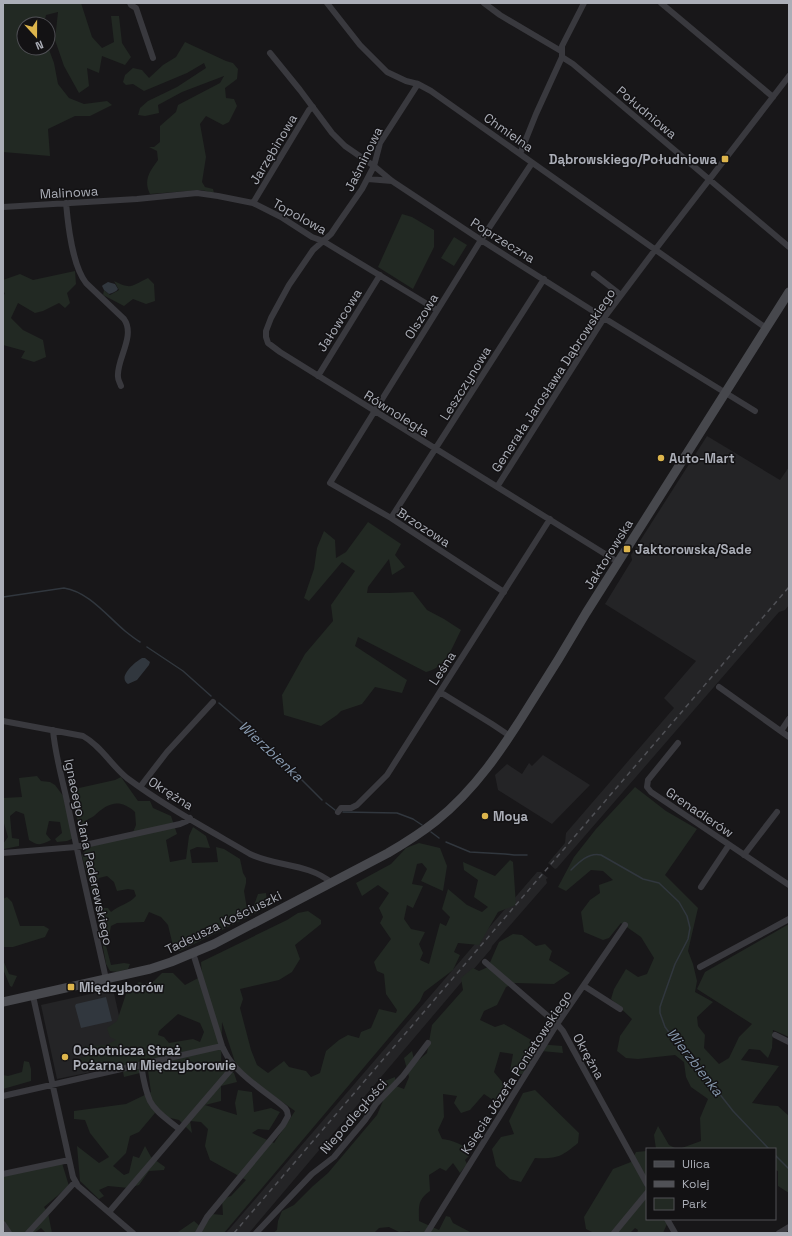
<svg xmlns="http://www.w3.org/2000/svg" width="792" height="1236" viewBox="0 0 792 1236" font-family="'Space Grotesk',sans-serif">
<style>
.built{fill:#242426}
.green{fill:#222923;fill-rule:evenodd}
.water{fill:#31373e}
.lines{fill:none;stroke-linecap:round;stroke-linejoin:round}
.stream{stroke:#31373e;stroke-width:1.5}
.street{stroke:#39393e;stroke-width:6}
.secondary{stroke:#47484d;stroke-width:9}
.rail{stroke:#505156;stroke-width:1.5;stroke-dasharray:5 4;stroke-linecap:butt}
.poi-dot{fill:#ddb54c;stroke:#131214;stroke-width:1.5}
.labels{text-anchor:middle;stroke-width:3;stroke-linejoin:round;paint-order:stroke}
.street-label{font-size:13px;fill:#abaeb7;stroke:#131214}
.poi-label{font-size:13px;font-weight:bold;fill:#abaeb7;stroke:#131214;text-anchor:start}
.water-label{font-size:14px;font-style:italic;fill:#8799ae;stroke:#131214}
</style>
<rect width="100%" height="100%" fill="#181719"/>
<path class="built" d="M707,436L780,480L789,467V605L785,610L779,612L557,868L555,869L548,863L565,843L566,833L674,708L664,698L696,661L605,604L632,560L631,555Z
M543,755L590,785L552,824L498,790L495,775L507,764L522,774L529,763L532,766Z
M537,872H541L548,878L546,879L547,883L492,946L491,949L473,970L470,972L249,1233H226Z
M113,989L130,1064L57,1079L41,1005Z"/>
<path class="green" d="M3,3H81L92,37L102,48L114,42L111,16H119L122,43L131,57L125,65L102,56L99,73L87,68L89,86L79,93L64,66L55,40L58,12L46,15L44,24H24V48L48,47L54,63L58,84L69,98L84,104L107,101L112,105L90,116H75L48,129L50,156L3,152Z
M185,42L226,61L233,63L238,69L237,79L225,88L226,98L234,99L237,106L229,122L223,125L206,116L200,124L206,157L202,182L205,187L213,189L214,193L201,190L150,194C143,180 150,171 158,160L157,151L149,147H154L160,142V126L176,112L178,105L220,83L224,76L182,92L158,105L159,113L145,116L138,115L140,108L148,101L177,87L206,68L204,63L187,73L144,91L133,84L126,85L123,82L125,75L133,68L142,70L149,78L163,65L176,57Z
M402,214L412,217L434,230V247L413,289L378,267Z
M454,237L467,245L454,266L441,258Z
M75,271L76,284L67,293L70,303L65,308L59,303L43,311L35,313L18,303L11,318L23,330L43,340L46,357L34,362L21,358L25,351L3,345V295L5,294L3,290V280L20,274L33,280Z
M148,278L154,284L155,301L146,304L133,299L124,306L103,295L104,290L110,295L119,290L114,281C132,290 131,286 148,278Z
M368,522L401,544L395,555L405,567L392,575L389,559L368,587L367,593H389L413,592L427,610L444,619L461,630C452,647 447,667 426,672L358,637L355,646L407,680L402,693L375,687L362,704L341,711L337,715L321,726L284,715L282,695L305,654L333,621L331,605L355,571L342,562L309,601L304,598L314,569L317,548L324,531L335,540L336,558L346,552Z
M37,776L41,781L50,782L55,785L67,801L74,838L67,841L57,842L55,839L62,833L60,822L49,821L46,834L51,840C41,845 38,846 29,840L24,814L16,811L10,816L12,838L19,839V846L4,849L3,844L8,837L3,820V798L22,797L19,778Z
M121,777L138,801H150L153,808L171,816L177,834L166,840L170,862L186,859L189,836L193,827L206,836L210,848L197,847L190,850L192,863L218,862L216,847L224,849L240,859L243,873L246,878V883L244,891L247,909L253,908L258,894L266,893L267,901L275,899L276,903L180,951L174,950L168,925L161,917L149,912L144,922L117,923L111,926L109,936L105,942L111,965L124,963L130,964L128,969L117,972L110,971L106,964L97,913L101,908H108L111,912C119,905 129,904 136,896L134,890L128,889L117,891L114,882L107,876L99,878L97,882L101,900H94L82,856L86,847L131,837L136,825L135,812C119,798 108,803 94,816C88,820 86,819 82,826H79L70,790L115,780Z
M635,787L666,811L697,829L665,875L698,908L688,951L693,964L697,981L695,992L713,1002L697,1017L698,1026L705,1035L704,1048L719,1064L729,1058L739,1037L752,1024L697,989L705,972L789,924V1037L773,1030L772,1048L768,1058L760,1050L749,1049L741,1060L779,1066L752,1103L765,1105L778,1106L789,1116V1193L778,1186V1171L775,1170V1149H679L701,1141L700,1118L708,1099L691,1087L686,1077L684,1062L675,1055L638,1059L626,1058L617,1051L620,1036L632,1019L611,999L614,989L626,969L638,977L647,974L654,958L641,937L621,923L609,938L603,940L584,932L581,912L590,900L600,893L599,885L613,880L603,871L591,870L566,891L558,887L574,857L596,829Z
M419,843L440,848L447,866L443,891L421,881L427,869L422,863L417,864L412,884L423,886L413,908L407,905L404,919L411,929L425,932L419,944L423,953L420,960L429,964L440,923L446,926L450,917L442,909L448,889L467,905L482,912L488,907L474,897L478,880L464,870L463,862L495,876L510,860L513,862L516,905L498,912L479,945L458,943L454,952L460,955L453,970L424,992L420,1001L224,1233L178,1232L194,1221L202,1228L212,1214L223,1215L222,1199L231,1196L246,1180L210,1160L205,1146L208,1129L201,1122L190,1121L192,1133L179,1120L162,1116L155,1113L139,1132L130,1136L126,1153L113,1166L124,1175L129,1173L133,1156L139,1158L145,1146L151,1157L165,1167L164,1170L149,1171L139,1185L129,1188L108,1186L99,1190L104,1196L99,1199L80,1181L77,1146L99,1163L109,1157L90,1133L85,1120L74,1119V1111L126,1104L151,1092L148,1071L124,1077L121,1062L97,1066L88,1063L80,1071L75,1060L87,1056L85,1046L106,1045L116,1040L110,1037L107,1028L117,1021L127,991L139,982L145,984L154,981L162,973H173L185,985L202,976L201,962L287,920L298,913L308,911L321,920V924L295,945L300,959L292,972L279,980L240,989L243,999L240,1008L251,1050L257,1065L268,1073L284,1061L289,1067L306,1071L311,1077L320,1073L326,1051L339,1040L348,1035L359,1038L361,1032L371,1028L379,1009L396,1013L397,1010L386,994L384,974L377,971L374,962L391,939L380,923L383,917L379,908L389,893L378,885L362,896L356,883L391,864L406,848ZM178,1014L200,1023L204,1032L200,1042L193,1039L169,1043L164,1037L158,1035L159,1031ZM222,1022L236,1065L253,1081L295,1111L274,1143L252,1133L258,1129L269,1130L280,1112L271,1108L254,1112L252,1092L238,1090L235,1103L237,1115L205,1105L221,1101V1086L237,1082L234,1073L221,1067Z
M7,897L12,902L20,926H44L49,929L45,937L13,947H4L3,943V899Z
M513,934L522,935L536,946L545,944L552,951L549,960L570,973L554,984L515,983L506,987L497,1005L484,1011L480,1020L495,1027L504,1024L538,1044L562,1046L563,1053L541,1051L528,1072L519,1075L510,1071L513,1054L500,1052L494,1072L504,1084L501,1090L505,1099L499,1104L484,1094L470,1110L461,1113L454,1103L457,1096L443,1094L444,1117L438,1130L442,1139C451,1140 464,1144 470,1152L469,1156L465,1160L467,1164L460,1173L453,1163L446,1171L440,1168L429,1175L430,1191C417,1200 419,1207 419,1221L439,1230L446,1216L450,1217L453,1223L472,1233H440L437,1232L435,1233H410V1231L399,1232L389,1227L379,1228L374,1233H273L277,1230L278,1221L282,1211L294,1205L313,1186L328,1173L377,1115L383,1101L385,1081L395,1077L396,1086L404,1089L409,1077L404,1058L412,1051L415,1063L427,1053L432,1025L463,990L461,978L473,968L479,971L488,967L499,942Z
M3,960L9,974L17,976L12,987L10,986L3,969Z
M24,1061L29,1062L31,1069V1081L3,1089V1075L8,1076L22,1072Z
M535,1090L579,1133L578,1143C561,1157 557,1159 535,1158L521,1182L510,1179L496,1166L492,1149L501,1137L514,1134L509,1121L523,1093Z
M658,1126L669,1145L677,1149H656L654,1135Z
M647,1151V1185L646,1186L647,1188V1219H665L667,1224L663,1233H637L638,1230L635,1228L630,1233H591L592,1232L586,1229L584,1217L613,1169L631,1162L636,1152Z
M62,1163L69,1186L44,1207L48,1213L52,1233L45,1232L41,1228L34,1233H3V1175Z"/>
<path class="water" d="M108,282L115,284L118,289C116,292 112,293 109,294L104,290L102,286L103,285Z
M142,658H145L150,662L149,665L137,680L128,684C117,677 135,662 142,658Z
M106,997L112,1021L81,1028L75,1006L76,1004Z"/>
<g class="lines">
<path class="stream" d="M3,597L64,588C89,592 107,616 125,631C130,635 135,639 140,642
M147,647L183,671L211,696
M219,703L261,739L322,800
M326,803L335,810
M343,812L397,813L413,819L422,825
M431,832L439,838
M446,842L470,852L505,854L514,855H527
M571,870C579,862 589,852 601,855L643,879L659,883L679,902L687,916L690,928L688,939L675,964L662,1001L660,1007V1013L665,1027L671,1035L697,1065L733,1111L769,1149
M775,1155L789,1169"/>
<path class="street" d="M130,3L131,5L136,8L153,58
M327,3L360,45L387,72L406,81L418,84L431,91L766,328
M484,3L500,15L561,51
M661,3L773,97
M270,53L300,90L332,133L345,146L374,166L392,181L481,240L604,318L755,411
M562,57L573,64L789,247
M418,84L380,143L374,166L362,189L337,225L331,234L313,250L289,285L271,318L266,331V337L268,343L280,352L618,562
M520,154L536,114L562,57V46L584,3
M368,179L392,181
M66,203C68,225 72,265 86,283L124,319C136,336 116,360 118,377C118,380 120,383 121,386
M253,203L309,110L313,107
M3,207L137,199L197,193L218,196L253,203L281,217L312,237L323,241L437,310
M594,274L621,295
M318,376L380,275
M497,487L604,318L655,250L789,76
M391,518L544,279
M504,592L391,518L330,483L481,240L532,163
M719,687L789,737
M440,692L492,724L510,736
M3,721L83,736C101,746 111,765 127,778C166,807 209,830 250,854C277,867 308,863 332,883
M53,730C55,754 62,778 67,801C79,861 93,920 106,979
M781,731L789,719
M678,743L648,780L647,787L651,792L789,885
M140,787L167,752L213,702
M338,812L341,808H351L357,805L387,775L550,519
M3,853L76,847L180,824L187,821L190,818
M744,855L777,812
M701,887L729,845
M193,953L222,1046C225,1052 228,1059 233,1064C246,1081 269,1094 285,1108L287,1111L288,1116L283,1125L207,1217L198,1233
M485,962L557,1024L563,1031L647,1184
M700,967L789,919
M584,986L620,1009
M33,996L73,1177L78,1186L133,1233
M775,1035L789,1042
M141,1065C143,1077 145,1090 150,1101C156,1113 170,1121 179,1129
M3,1096L222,1046
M3,1174L69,1160
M109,1212L234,1066
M667,1219L675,1233
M3,1224L9,1233
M28,1233L75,1182
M256,1233L312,1174L334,1157L365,1120L376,1104L403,1076L428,1043
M427,1233L557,1024L625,925
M614,1233L647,1193
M779,1233L789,1227"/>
<path class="secondary" d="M3,1002L150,969L171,962L214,944L388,853C405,843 421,833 436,821C475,790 503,748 529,706C549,675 568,644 586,613L789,292"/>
<path class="rail" d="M234,1233L789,587"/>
</g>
<g class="poi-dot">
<rect x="721" y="155" width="8" height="8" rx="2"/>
<circle cx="661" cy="458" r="4"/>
<rect x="623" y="545" width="8" height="8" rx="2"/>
<circle cx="485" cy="816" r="4"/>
<rect x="67" y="983" width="8" height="8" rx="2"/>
<circle cx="65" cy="1057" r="4"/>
</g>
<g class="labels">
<g class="street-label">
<text transform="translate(647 112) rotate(40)" y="5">Południowa</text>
<text transform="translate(509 132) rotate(35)" y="5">Chmielna</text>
<text transform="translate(273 149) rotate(-59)" y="5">Jarzębinowa</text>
<text transform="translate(363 159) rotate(-64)" y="5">Jaśminowa</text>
<text transform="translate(69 192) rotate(-3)" y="5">Malinowa</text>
<text transform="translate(300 216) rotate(29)" y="5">Topolowa</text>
<text transform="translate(503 240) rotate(32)" y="5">Poprzeczna</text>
<text transform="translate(421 316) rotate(-58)" y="5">Olszowa</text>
<text transform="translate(339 320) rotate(-58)" y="5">Jałowcowa</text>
<text transform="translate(553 380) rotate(-57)" y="5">Generała Jarosława Dąbrowskiego</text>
<text transform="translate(465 383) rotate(-58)" y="5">Leszczynowa</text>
<text transform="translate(397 413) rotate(32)" y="5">Równoległa</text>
<text transform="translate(424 527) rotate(33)" y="5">Brzozowa</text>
<text transform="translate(608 554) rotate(-58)" y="5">Jaktorowska</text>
<text transform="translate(442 668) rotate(-57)" y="5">Leśna</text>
<text transform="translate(171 793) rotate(32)" y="5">Okrężna</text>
<text transform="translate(700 812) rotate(34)" y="5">Grenadierów</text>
<text transform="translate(89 852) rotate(78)" y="5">Ignacego Jana Paderewskiego</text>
<text transform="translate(223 922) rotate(-26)" y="5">Tadeusza Kościuszki</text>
<text transform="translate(589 1056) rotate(61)" y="5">Okrężna</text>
<text transform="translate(516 1072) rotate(-57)" y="5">Księcia Józefa Poniatowskiego</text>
<text transform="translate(353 1116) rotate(-49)" y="5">Niepodległości</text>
</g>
<g class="poi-label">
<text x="717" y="164" text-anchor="end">Dąbrowskiego/Południowa</text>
<text x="669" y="463">Auto-Mart</text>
<text x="635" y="554">Jaktorowska/Sade</text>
<text x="493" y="821">Moya</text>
<text x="79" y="992">Międzyborów</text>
<text x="73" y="1055">Ochotnicza Straż<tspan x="73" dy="15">Pożarna w Międzyborowie</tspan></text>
</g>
<g class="water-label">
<text transform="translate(271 751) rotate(43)" y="5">Wierzbienka</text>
<text transform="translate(695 1062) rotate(52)" y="5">Wierzbienka</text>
</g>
</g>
<rect width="792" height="1236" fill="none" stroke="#abaeb7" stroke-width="8"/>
<rect x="646" y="1148" width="130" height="72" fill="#131214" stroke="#505055"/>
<rect x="654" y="1161" width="20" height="6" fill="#47484d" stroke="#505055"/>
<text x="682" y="1168" font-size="12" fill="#abaeb7">Ulica</text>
<rect x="654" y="1181" width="20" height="6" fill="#505156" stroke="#505055"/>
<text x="682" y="1188" font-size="12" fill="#abaeb7">Kolej</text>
<rect x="654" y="1198" width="20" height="12" fill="#222923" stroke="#505055"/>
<text x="682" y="1208" font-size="12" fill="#abaeb7">Park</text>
<g transform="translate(36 36) rotate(159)"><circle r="19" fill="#131214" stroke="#505055"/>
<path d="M0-3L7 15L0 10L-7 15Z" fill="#ddb54c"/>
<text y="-6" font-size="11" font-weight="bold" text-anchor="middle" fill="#abaeb7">N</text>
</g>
</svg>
